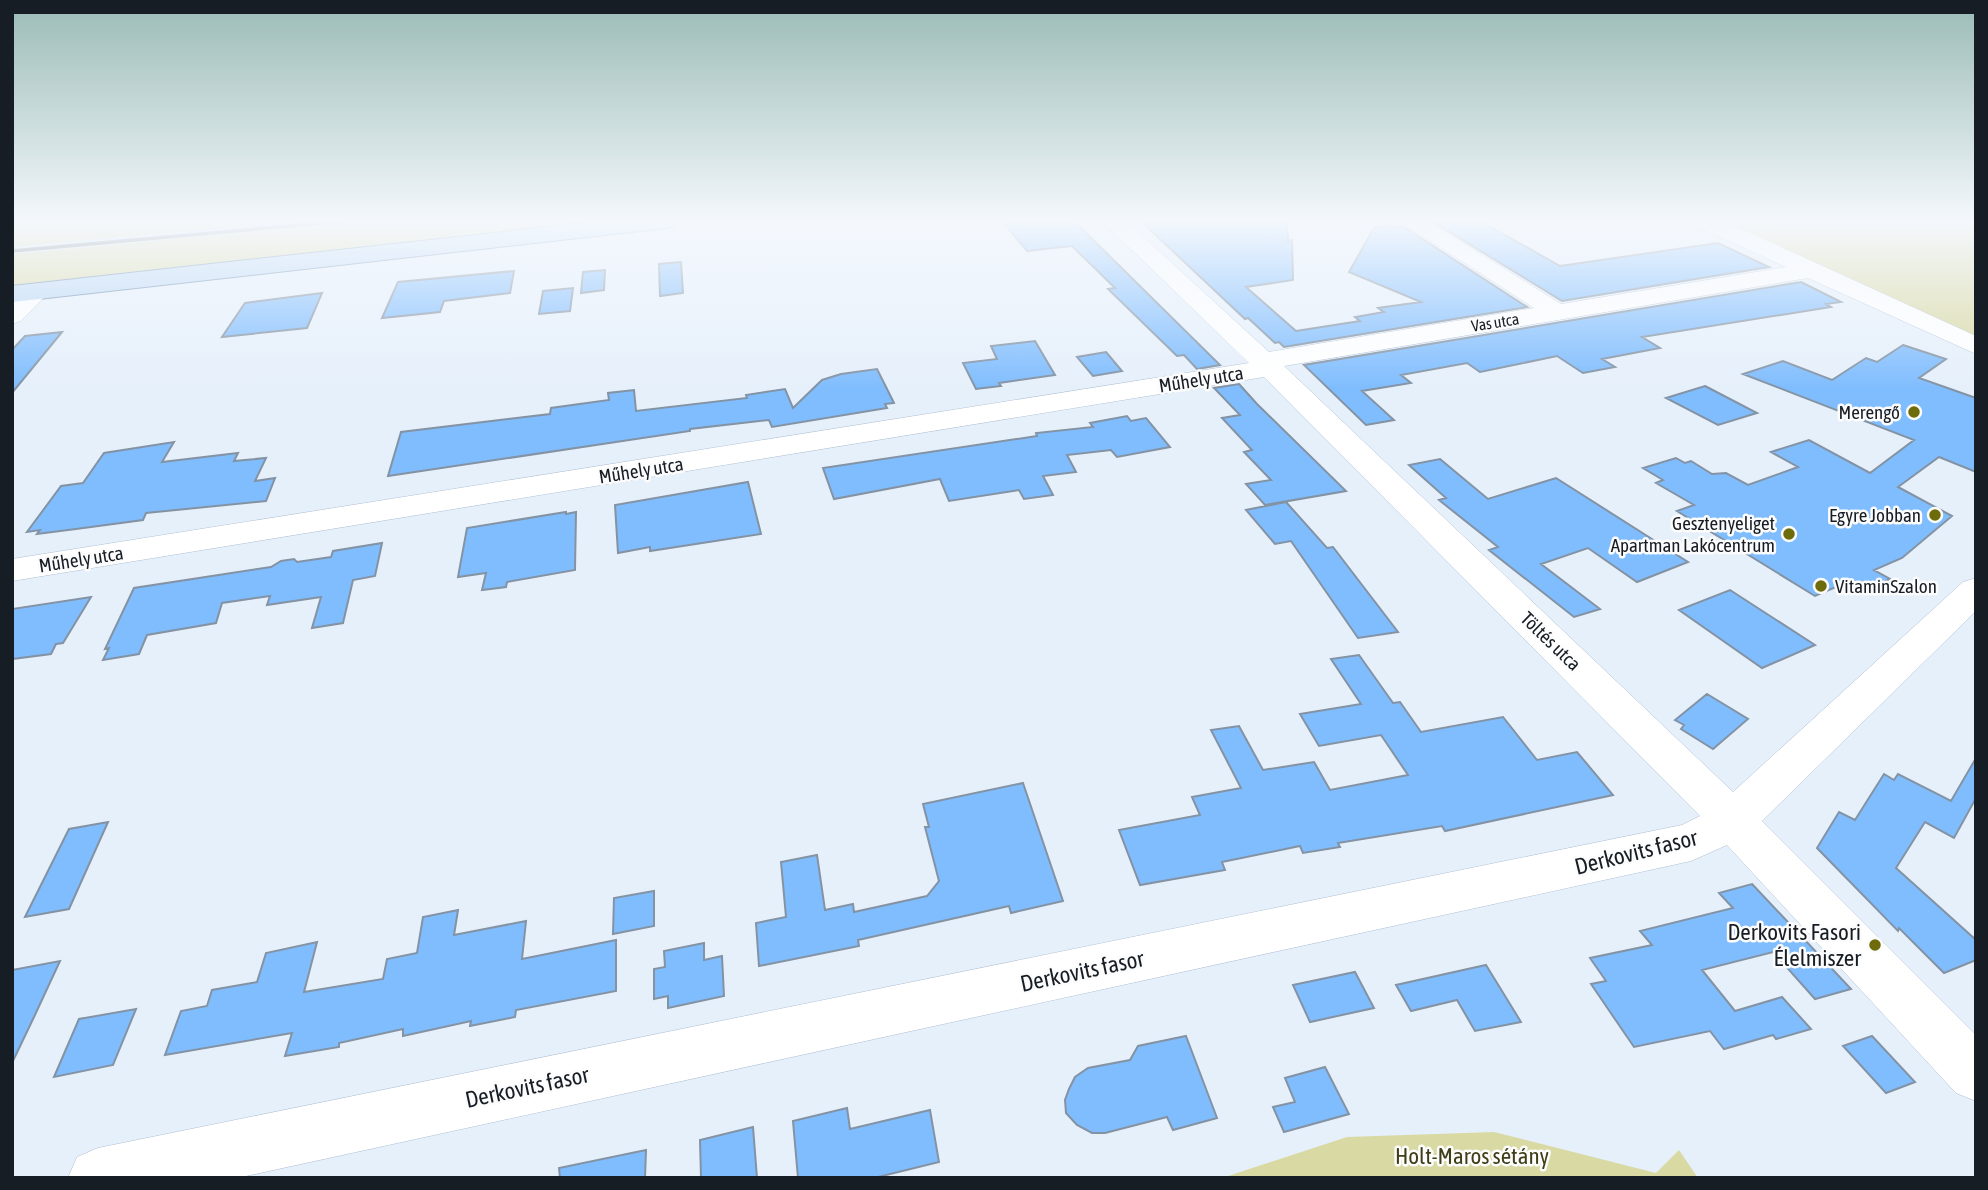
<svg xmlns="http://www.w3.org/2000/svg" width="1988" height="1190" viewBox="0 0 1988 1190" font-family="'Asap Condensed',sans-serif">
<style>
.built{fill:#cfe6ff}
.green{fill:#d9d9a3}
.building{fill:#80bdfe;stroke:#8393a4;stroke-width:2}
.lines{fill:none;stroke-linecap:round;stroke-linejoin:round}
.minor-casing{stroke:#afbfd2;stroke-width:1}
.major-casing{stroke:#6083a8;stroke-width:2}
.minor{fill:#fff;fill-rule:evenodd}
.major{fill:#b8d6f5;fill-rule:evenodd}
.rail{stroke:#636b73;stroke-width:3.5}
.poi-dot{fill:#6e6c0a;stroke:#fcfcfc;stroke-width:2.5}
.labels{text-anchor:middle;stroke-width:5;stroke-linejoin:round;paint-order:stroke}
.far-street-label{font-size:16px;fill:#171d24;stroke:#fcfcfc}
.street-label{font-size:19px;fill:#171d24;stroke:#fcfcfc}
.poi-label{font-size:19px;fill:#171d24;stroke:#fcfcfc;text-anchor:end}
.near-street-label{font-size:23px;fill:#171d24;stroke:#fcfcfc}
.near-poi-label{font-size:23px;fill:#171d24;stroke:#fcfcfc;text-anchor:end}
.near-park-label{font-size:23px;fill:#3f3e18;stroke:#fcfcfc}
</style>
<rect width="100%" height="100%" fill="#e6f0fb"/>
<path class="built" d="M302,221H367L12,254V247Z"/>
<path class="green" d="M12,221H302L12,247Z
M367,221H627L12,289V254Z
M1721,221H1976V337Z
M1494,1132L1656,1173L1679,1150L1698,1178H1222L1347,1137Z"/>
<path class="building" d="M1002,221H1074L1220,365L1197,369L1184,355L1177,356L1108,289L1115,288L1072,246L1027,251Z
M1167,221H1287L1288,241L1292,240L1293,280L1246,287L1296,331L1360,321L1355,317L1384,312L1378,308L1421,302L1349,272L1374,228L1390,226L1404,227L1527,307L1284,347L1279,342L1275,343L1248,318L1245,319L1144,224Z
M1447,221H1480L1560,266L1718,243L1769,267L1562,301L1435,223Z
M681,262L683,293L660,296L659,264Z
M605,270L604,290L581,293L583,272Z
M514,271L510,293L444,301L440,312L382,318L398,282Z
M1801,282L1841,302L1826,304L1831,307L1642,337L1660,348L1602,359L1615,367L1583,373L1557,356L1480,372L1467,363L1401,375L1411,383L1362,391L1394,420L1366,425L1304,365Z
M573,288L570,311L539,314L543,291Z
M322,293L307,328L222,337L245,303Z
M62,332L12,393V350L25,336Z
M1035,341L1055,375L999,383L1001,386L976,389L963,363L997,359L991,346Z
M1903,345L1946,359L1919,378L1976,398V472L1939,457L1898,487L1952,516L1902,558L1874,570L1890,579L1859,593L1843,584L1815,596L1677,511L1694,505L1656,483L1663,480L1643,468L1676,458L1685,463L1691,461L1712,474L1726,473L1748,485L1798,467L1771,452L1809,440L1870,473L1914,440L1743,374L1783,361L1832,380L1866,358L1877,362Z
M1106,352L1122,371L1093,376L1077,357Z
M877,369L894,403L885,404L887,408L772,427L769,420L690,429V431L388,476L401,432L550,414L551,408L609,400L608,393L634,390L636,411L747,398L746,395L785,389L793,408L822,380L841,374Z
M1239,384L1257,404L1346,491L1265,505L1246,484L1271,480L1244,452L1252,450L1222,418L1240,415L1214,388Z
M1705,386L1757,413L1718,425L1666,398Z
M1127,416L1131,421L1146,418L1170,447L1117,457L1111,450L1067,455L1076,472L1043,476L1053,495L1024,499L1019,490L949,501L940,479L834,499L823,468L1037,436L1036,433L1093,427L1090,423Z
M174,442L162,462L238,453L234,461L266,458L255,481L275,478L266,501L146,513L143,520L76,529L37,534L40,530L27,532L61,486L83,483L104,453Z
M1440,459L1488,499L1556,478L1688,562L1637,582L1588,548L1541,564L1600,609L1574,617L1489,550L1498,547L1439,500L1446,498L1409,465Z
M748,482L761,534L650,551V547L618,553L615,505Z
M1286,502L1327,548L1333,547L1398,632L1358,638L1291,541L1275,544L1246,510Z
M566,512V514L576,512L575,570L507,582L506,587L482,590L486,573L458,577L467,528Z
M382,543L375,576L353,580L343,623L312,628L321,597L267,605L270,596L222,603L216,623L147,635L139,654L103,660L109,648L105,649L134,588L271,567L281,561L294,559L297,562L331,557L333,551Z
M1730,590L1815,645L1762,668L1679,610Z
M91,597L63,643L56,644L51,654L12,659V609Z
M1359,655L1393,703L1400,702L1421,732L1503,717L1537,760L1577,752L1613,795L1445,831L1442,826L1338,843L1340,847L1303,853L1300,846L1222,862L1225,870L1140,885L1119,830L1200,815L1192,797L1241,788L1211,730L1239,726L1263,770L1314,762L1330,790L1408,775L1381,735L1319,746L1300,714L1361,704L1331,659Z
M1707,694L1748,719L1713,749L1681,729L1684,725L1675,720Z
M1976,758V798L1954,838L1925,822L1896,868L1976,940V960L1944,973L1899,928L1898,931L1817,848L1839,812L1855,820L1884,774L1894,780L1898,774L1951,801Z
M1023,783L1063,901L1011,913L1009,906L858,940L859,946L759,966L756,923L786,917L781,862L817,855L825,910L853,904L854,912L927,896L939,881L925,827H929L923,804Z
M108,822L69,909L25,917L69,829Z
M1752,884L1851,989L1815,999L1773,952L1702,970L1735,1011L1782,997L1811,1029L1776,1039L1773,1035L1724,1049L1710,1031L1634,1047L1591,984L1606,981L1590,958L1652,945L1640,931L1733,908L1719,893Z
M654,891V926L613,934L614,898Z
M458,910L454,935L526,921L522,959L616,940V991L516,1010L515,1017L470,1026L471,1021L403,1036V1029L339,1043V1047L285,1056L292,1033L165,1055L181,1011L207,1006L212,990L257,982L266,953L317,942L304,992L383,979L387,959L417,953L423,917Z
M704,943V960L722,956L724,996L668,1008V996L654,999V969L665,967L664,951Z
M60,961L34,1017L12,1063V970Z
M1486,965L1521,1022L1475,1031L1457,1000L1411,1011L1396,985Z
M1355,972L1374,1008L1310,1022L1293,985Z
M136,1009L113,1065L54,1077L79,1019Z
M1186,1036L1217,1118L1173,1130L1167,1117L1105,1133H1092L1077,1125L1066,1113L1065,1100L1069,1089L1075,1077L1088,1068L1130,1060L1138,1046Z
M1872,1036L1915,1082L1886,1093L1843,1046Z
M1325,1067L1349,1114L1284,1132L1273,1107L1295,1102L1285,1078Z
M847,1108L850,1129L930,1110L939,1162L874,1178H798L793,1121Z
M753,1127L757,1178H701L700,1140Z
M646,1150L645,1178H560L559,1168Z"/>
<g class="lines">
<g class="minor-casing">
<path id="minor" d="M1102,221H1126L1269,352L1534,308L1400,221H1427L1561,304L1786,267L1697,226L1694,221H1724L1976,336V354L1808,278L1284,366L1733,792L1963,582L1976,578V611L1762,821L1976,1035V1101L1956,1093L1727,845L1691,861L237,1178H68L77,1157L98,1148L1682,825L1700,816L1264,377L12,581V559L1249,363Z
M38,284L47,286L50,291L21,321L12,324V302L29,286Z"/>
</g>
<g class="major-casing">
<path id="major" d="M602,221H678L675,226L667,228L12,302V286Z"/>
</g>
<use href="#minor" class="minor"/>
<use href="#major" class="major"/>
<path class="rail" d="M12,251L343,221"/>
</g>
<linearGradient id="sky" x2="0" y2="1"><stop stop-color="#9abbb6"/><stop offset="0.57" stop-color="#f4f8fd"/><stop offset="1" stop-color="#f4f8fd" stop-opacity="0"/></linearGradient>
<rect width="1988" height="388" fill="url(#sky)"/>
<g class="poi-dot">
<circle cx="1914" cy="412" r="7"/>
<circle cx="1935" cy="515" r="7"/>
<circle cx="1789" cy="534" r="7"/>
<circle cx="1821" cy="586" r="7"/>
<circle cx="1875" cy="945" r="7"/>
</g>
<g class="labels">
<g class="far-street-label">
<text transform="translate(1495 322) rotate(-9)" y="6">Vas utca</text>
</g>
<g class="street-label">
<text transform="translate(1201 379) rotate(-9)" y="7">Műhely utca</text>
<text transform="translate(641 470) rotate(-9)" y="7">Műhely utca</text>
<text transform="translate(81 559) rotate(-9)" y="7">Műhely utca</text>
<text transform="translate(1551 641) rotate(44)" y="7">Töltés utca</text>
</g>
<g class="poi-label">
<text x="1900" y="419">Merengő</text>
<text x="1921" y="522">Egyre Jobban</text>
<text x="1775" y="530">Gesztenyeliget<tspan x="1775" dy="22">Apartman Lakócentrum</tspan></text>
<text x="1835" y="593" text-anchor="start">VitaminSzalon</text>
</g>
<g class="near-street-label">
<text transform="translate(1636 852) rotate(-14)" y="8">Derkovits fasor</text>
<text transform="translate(1082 971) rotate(-12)" y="8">Derkovits fasor</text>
<text transform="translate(527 1087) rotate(-12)" y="8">Derkovits fasor</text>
</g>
<g class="near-poi-label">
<text x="1861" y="940">Derkovits Fasori<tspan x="1861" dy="26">Élelmiszer</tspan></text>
</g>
<g class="near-park-label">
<text x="1472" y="1164">Holt-Maros sétány</text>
</g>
</g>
<rect width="1988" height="1190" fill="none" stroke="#171d24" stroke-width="28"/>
</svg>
